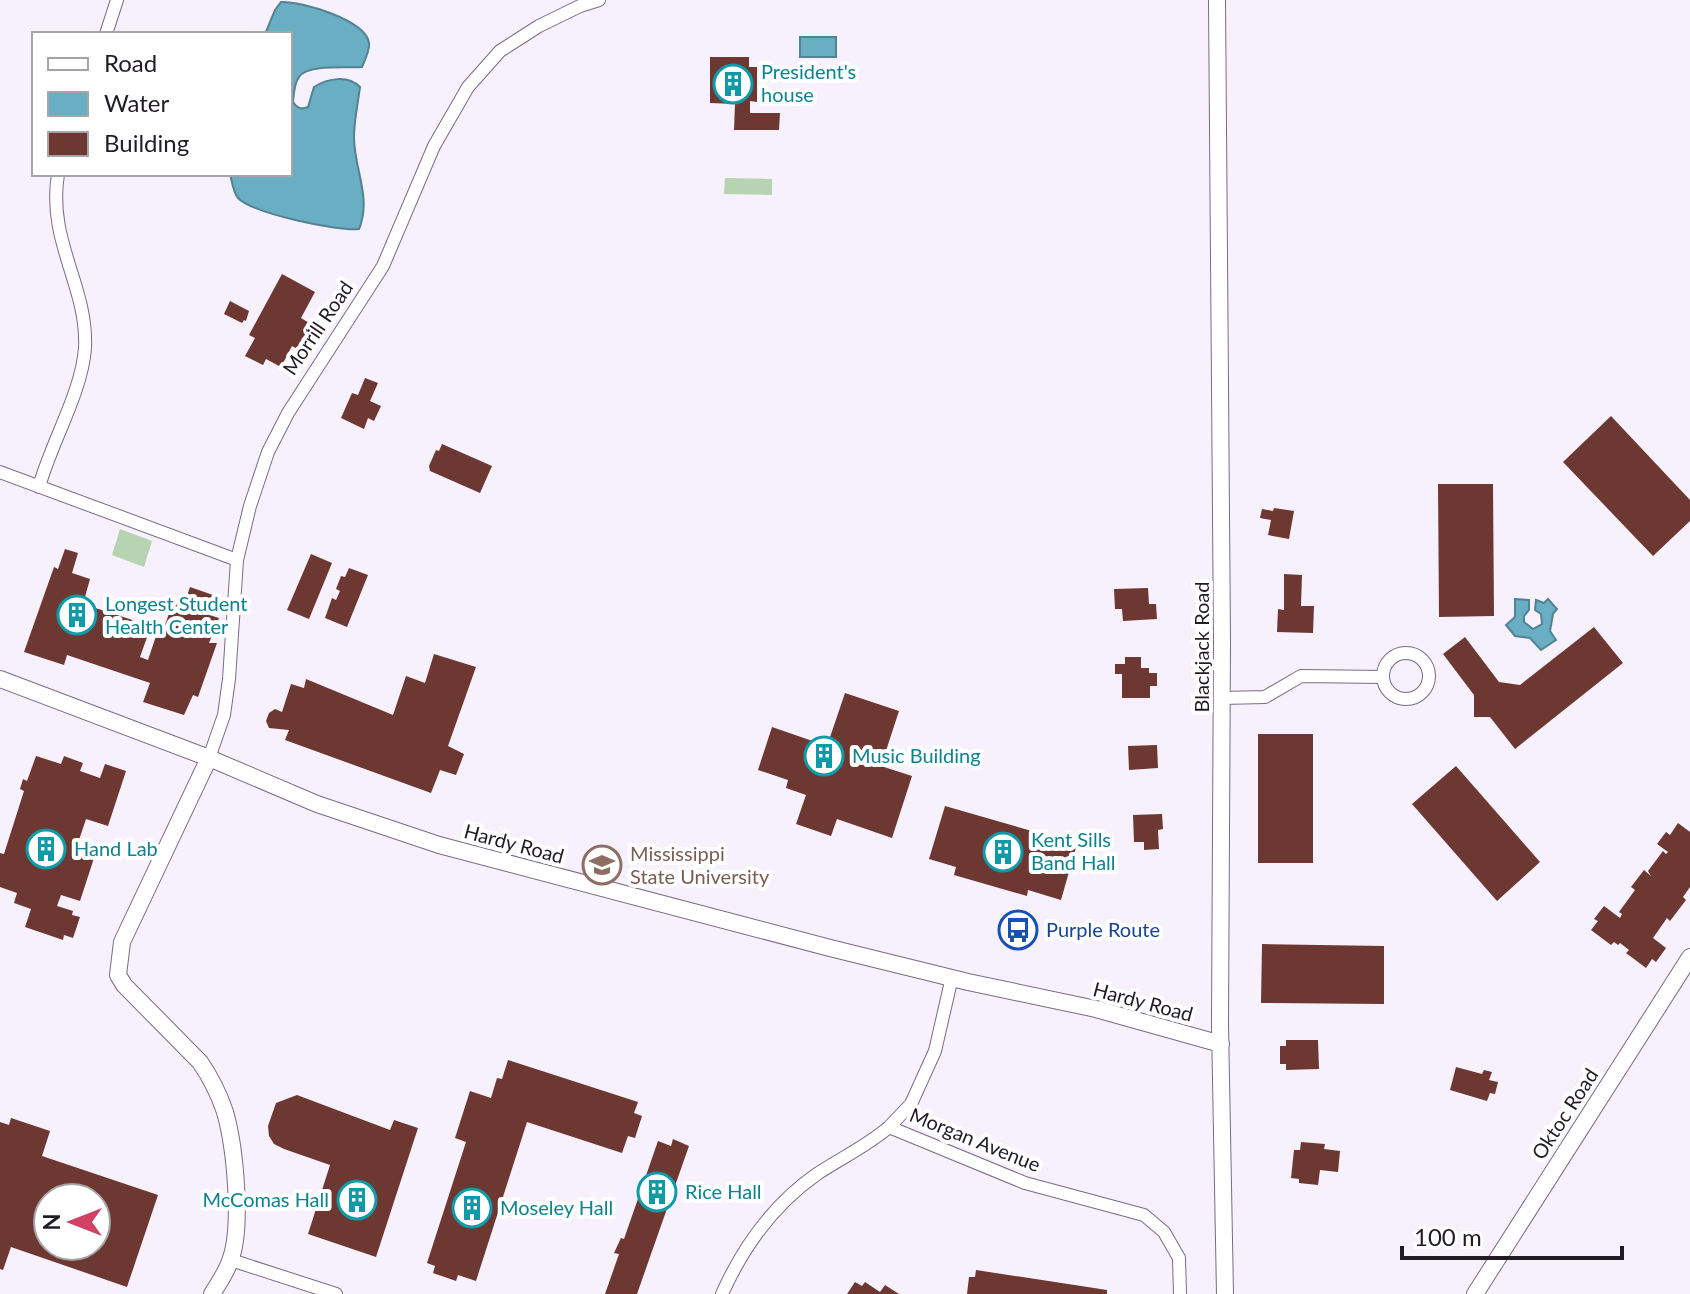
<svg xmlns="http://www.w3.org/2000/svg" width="1690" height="1294" viewBox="0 0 1690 1294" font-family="Lato,sans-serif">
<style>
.green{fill:#b6d3b2}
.water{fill:#69aec2;stroke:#538293;stroke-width:2}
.building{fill:#6d3832;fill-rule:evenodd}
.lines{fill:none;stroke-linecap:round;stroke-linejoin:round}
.minor-casing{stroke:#7a6b85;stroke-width:14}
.tertiary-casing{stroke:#7a6b85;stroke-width:18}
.minor{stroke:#fff;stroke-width:12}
.tertiary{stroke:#fff;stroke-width:16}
.labels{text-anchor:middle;stroke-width:8;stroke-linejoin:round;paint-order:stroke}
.culture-label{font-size:20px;fill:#0d838f;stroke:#fff;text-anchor:start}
.street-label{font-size:20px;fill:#211b26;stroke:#fff}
.education-label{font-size:20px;fill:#785e54;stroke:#fff;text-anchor:start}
.transit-label{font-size:20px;fill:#164399;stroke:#fff;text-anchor:start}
</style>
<rect width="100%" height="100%" fill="#f7f0fd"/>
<path class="green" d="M725,178L772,179V195L724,194Z
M120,529L152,541L144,567L112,555Z"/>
<path class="water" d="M281,2C301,1 366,20 369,43C370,50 365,60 362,67C347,68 307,64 299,77C294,83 294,94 293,102C297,108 301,110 308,107L314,87C328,78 348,75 360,87C358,103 354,121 354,137C354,169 372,198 359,229C339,232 252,213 238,198C233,192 232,181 230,174H290V34H265L275,10Z
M800,37H836V57H800Z
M1515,599L1529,600V610L1524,616V622L1533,629L1542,624L1541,614L1535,610L1536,600L1544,603L1548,599L1557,609L1553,614L1550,631L1556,640L1541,650L1530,638L1515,636L1506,625L1515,617Z"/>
<path class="building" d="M710,57H749V67H757V102L750,101V113H780L779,130H734L735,104L710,103Z
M282,274L315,292L301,318L314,326L301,351L292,346L281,367L266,359L263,365L245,356L255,338L249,335Z
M230,301L249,311L246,321L244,320L242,323L224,314Z
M365,378L378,383L370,401L381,406L374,421L368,418L364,429L341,418L352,393L358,395Z
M1611,416L1690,500V521L1653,556L1563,462Z
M442,444L492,466L480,493L430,471L429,466L436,450L439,451Z
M1438,484H1493L1494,616L1439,617Z
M1274,508L1294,511L1289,539L1268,535L1271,520L1260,518L1262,509L1273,511Z
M65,549L78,553L72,573L90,579L83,604L151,626L140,657L148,660L160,624L165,625L173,602L184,605L190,587L213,595L206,614L219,618L209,643H217L198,697L193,695L184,715L143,702L150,683L67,655L64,665L24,652L54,567L58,569Z
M311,554L332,563L309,619L287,610Z
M349,568L368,575L347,627L325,618L332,598L336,600L340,591L336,589L341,576L345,577Z
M1284,574L1302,575L1301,606H1314L1313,633L1277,632L1278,609L1284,610Z
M1148,588L1149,604H1156L1157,619L1123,621L1122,609H1115L1114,589Z
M1594,627L1623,663L1515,749L1490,717H1474V695L1443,654L1465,637L1499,682L1520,685Z
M434,654L476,667L448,746L464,754L456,775L440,770L431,793L285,740L289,730L269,728L266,721L269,713L275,709L282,712L291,684L304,688L306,679L393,715L406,676L425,683Z
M1125,657H1141V668H1149V673H1157V686H1150V698H1122V674H1115V664H1125Z
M845,693L899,711L881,766L912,776L892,838L837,819L831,836L796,824L806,795L786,788L788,780L758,770L772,727L827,746Z
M1258,734H1313V863H1258Z
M1157,745L1158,768L1129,770L1128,746Z
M36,756L61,764L64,756L83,763L80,771L100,778L105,764L126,771L108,826L86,819L77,846L96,852L80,901L61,895L57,906L73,911L72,915L80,917L73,938L64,935L63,940L25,927L31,909L14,903L17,893L0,887V853L4,854L24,791L20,789L23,779L27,781Z
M1456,766L1540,862L1497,901L1412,804Z
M945,806L1077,844L1061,900L1028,890L1027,896L954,875L956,867L929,859Z
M1162,814L1163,829L1158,830L1159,849L1144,850V842H1134L1133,815Z
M1678,823L1690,832V887L1683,897L1686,900L1670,921L1667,918L1653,938L1666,948L1656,962L1652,959L1646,968L1626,953L1629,950L1620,943L1618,945L1614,942L1611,945L1591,930L1598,921L1594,919L1604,906L1620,918L1622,914L1619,912L1635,890L1631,887L1644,870L1651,876L1648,871L1663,851L1666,854L1668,852L1657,844L1666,832L1670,835Z
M1262,944L1384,946V1004L1261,1003Z
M1286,1040H1318L1319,1069L1286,1070V1064H1280V1046H1286Z
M508,1060L638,1102L634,1113L642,1116L635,1138L628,1136L622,1153L527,1122L476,1281L458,1275L456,1281L433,1273L435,1266L427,1263L466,1142L455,1138L470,1091L491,1098L497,1078L502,1079Z
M1456,1067L1482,1074L1484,1070L1492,1072L1489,1080L1498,1082L1495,1094L1490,1093L1487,1101L1450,1090Z
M297,1095L390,1130L394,1120L418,1128L376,1257L308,1234L330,1165L284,1149L274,1144L269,1136L268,1126L276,1103Z
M11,1118L50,1131L42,1156L158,1195L127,1287L11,1247L3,1270L0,1269V1122L9,1125ZM48,1198H96V1246H48Z
M673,1139L689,1146L637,1294H605L619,1254L614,1253L621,1238L624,1239L658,1141L671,1146Z
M1301,1142L1325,1144L1324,1149L1340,1151L1338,1172L1320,1170L1318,1185L1299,1183V1179L1291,1178L1294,1150H1300Z
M976,1270L1107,1290V1294H967L969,1277H975Z
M855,1282L862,1286L865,1282L880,1292L885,1285L899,1294H847Z"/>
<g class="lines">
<g class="minor-casing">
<path id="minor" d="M106,34L117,0
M0,472L237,560
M39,487C51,443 82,392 85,348C88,286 47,242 58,174
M1383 676a23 23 0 1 1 46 0a23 23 0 1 1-46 0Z
M1222,698L1265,697L1301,676L1383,677
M209,758L224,715L229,679L237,560L250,506L268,452L288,413L383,266L434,146L468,87L500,51L539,26L580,6L599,0
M889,1127L911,1104L935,1051L952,977
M231,1260L336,1294
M722,1294C743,1247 774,1204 817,1174C841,1158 867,1146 889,1127L1025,1183L1144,1215L1164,1232L1179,1258L1180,1294"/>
</g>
<g class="tertiary-casing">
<path id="tertiary" d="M1217,0L1222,641L1220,1025L1225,1294
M0,679L209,758L317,804L439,845L830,948L968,982L1096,1009L1221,1044
M209,758L122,942L118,975L124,985L200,1062C211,1078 219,1094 225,1112C235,1147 243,1228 230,1261C226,1273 218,1284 212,1294
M1475,1294L1690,957"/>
</g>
<use href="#minor" class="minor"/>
<use href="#tertiary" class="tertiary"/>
</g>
<defs>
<g id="building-ring" transform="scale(2)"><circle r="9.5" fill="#fff" stroke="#0f9aa8" stroke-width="1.5"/><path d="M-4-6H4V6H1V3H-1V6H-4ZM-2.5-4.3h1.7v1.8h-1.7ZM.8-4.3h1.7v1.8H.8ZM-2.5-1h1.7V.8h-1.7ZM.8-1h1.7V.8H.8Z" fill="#0f9aa8"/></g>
<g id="university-ring" transform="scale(2)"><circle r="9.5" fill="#fff" stroke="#8d6e63" stroke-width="1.5"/><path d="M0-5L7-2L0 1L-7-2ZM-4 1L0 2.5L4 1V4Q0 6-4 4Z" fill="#8d6e63"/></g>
<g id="bus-ring" transform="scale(2)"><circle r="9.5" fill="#fff" stroke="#1a4fb4" stroke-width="1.5"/><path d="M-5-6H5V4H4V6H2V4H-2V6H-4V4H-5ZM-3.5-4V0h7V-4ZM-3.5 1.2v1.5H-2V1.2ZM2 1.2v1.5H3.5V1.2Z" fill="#1a4fb4"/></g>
</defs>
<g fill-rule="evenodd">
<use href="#building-ring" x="733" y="84"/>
<use href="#building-ring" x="77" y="615"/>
<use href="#building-ring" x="824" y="756"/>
<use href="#building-ring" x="46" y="849"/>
<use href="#building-ring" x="1003" y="852"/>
<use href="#university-ring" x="602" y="865"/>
<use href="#bus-ring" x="1018" y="930"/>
<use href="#building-ring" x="657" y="1192"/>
<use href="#building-ring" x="357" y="1200"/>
<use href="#building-ring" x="472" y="1208"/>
</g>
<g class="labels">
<g class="culture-label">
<text x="761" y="79">President's<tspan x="761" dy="23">house</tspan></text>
<text x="105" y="611">Longest Student<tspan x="105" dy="23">Health Center</tspan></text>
<text x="852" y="763">Music Building</text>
<text x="1031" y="847">Kent Sills<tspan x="1031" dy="23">Band Hall</tspan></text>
<text x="74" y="856">Hand Lab</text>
<text x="685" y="1199">Rice Hall</text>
<text x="329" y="1207" text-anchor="end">McComas Hall</text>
<text x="500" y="1215">Moseley Hall</text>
</g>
<g class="street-label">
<text transform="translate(318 328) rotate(-56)" y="7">Morrill Road</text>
<text transform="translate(1202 647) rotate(-90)" y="7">Blackjack Road</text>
<text transform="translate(514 844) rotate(15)" y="7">Hardy Road</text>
<text transform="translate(1143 1002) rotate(15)" y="7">Hardy Road</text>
<text transform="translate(1565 1114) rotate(-57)" y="7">Oktoc Road</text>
<text transform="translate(975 1140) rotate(22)" y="7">Morgan Avenue</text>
</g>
<g class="education-label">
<text x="630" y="861">Mississippi<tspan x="630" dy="23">State University</tspan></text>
</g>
<g class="transit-label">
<text x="1046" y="937">Purple Route</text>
</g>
</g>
<rect x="32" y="32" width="260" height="144" fill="#ffffff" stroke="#a6a4a8" stroke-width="2"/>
<rect x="48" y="58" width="40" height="12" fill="#ffffff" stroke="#a6a4a8" stroke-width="2"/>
<text x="104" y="72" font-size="24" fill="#211b26">Road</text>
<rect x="48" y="92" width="40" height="24" fill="#69aec2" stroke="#a6a4a8" stroke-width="2"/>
<text x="104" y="112" font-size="24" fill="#211b26">Water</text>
<rect x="48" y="132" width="40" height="24" fill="#6d3832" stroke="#a6a4a8" stroke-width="2"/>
<text x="104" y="152" font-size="24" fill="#211b26">Building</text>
<g transform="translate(72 1222) rotate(270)"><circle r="38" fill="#ffffff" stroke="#a6a4a8" stroke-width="2"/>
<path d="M0-6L14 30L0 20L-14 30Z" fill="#d14164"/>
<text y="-12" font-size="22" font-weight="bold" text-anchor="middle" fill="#211b26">N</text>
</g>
<path d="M1402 1246v12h220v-12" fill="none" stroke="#211b26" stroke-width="4"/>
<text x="1414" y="1246" font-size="24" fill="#211b26" stroke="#ffffff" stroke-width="6" paint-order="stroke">100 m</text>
</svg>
